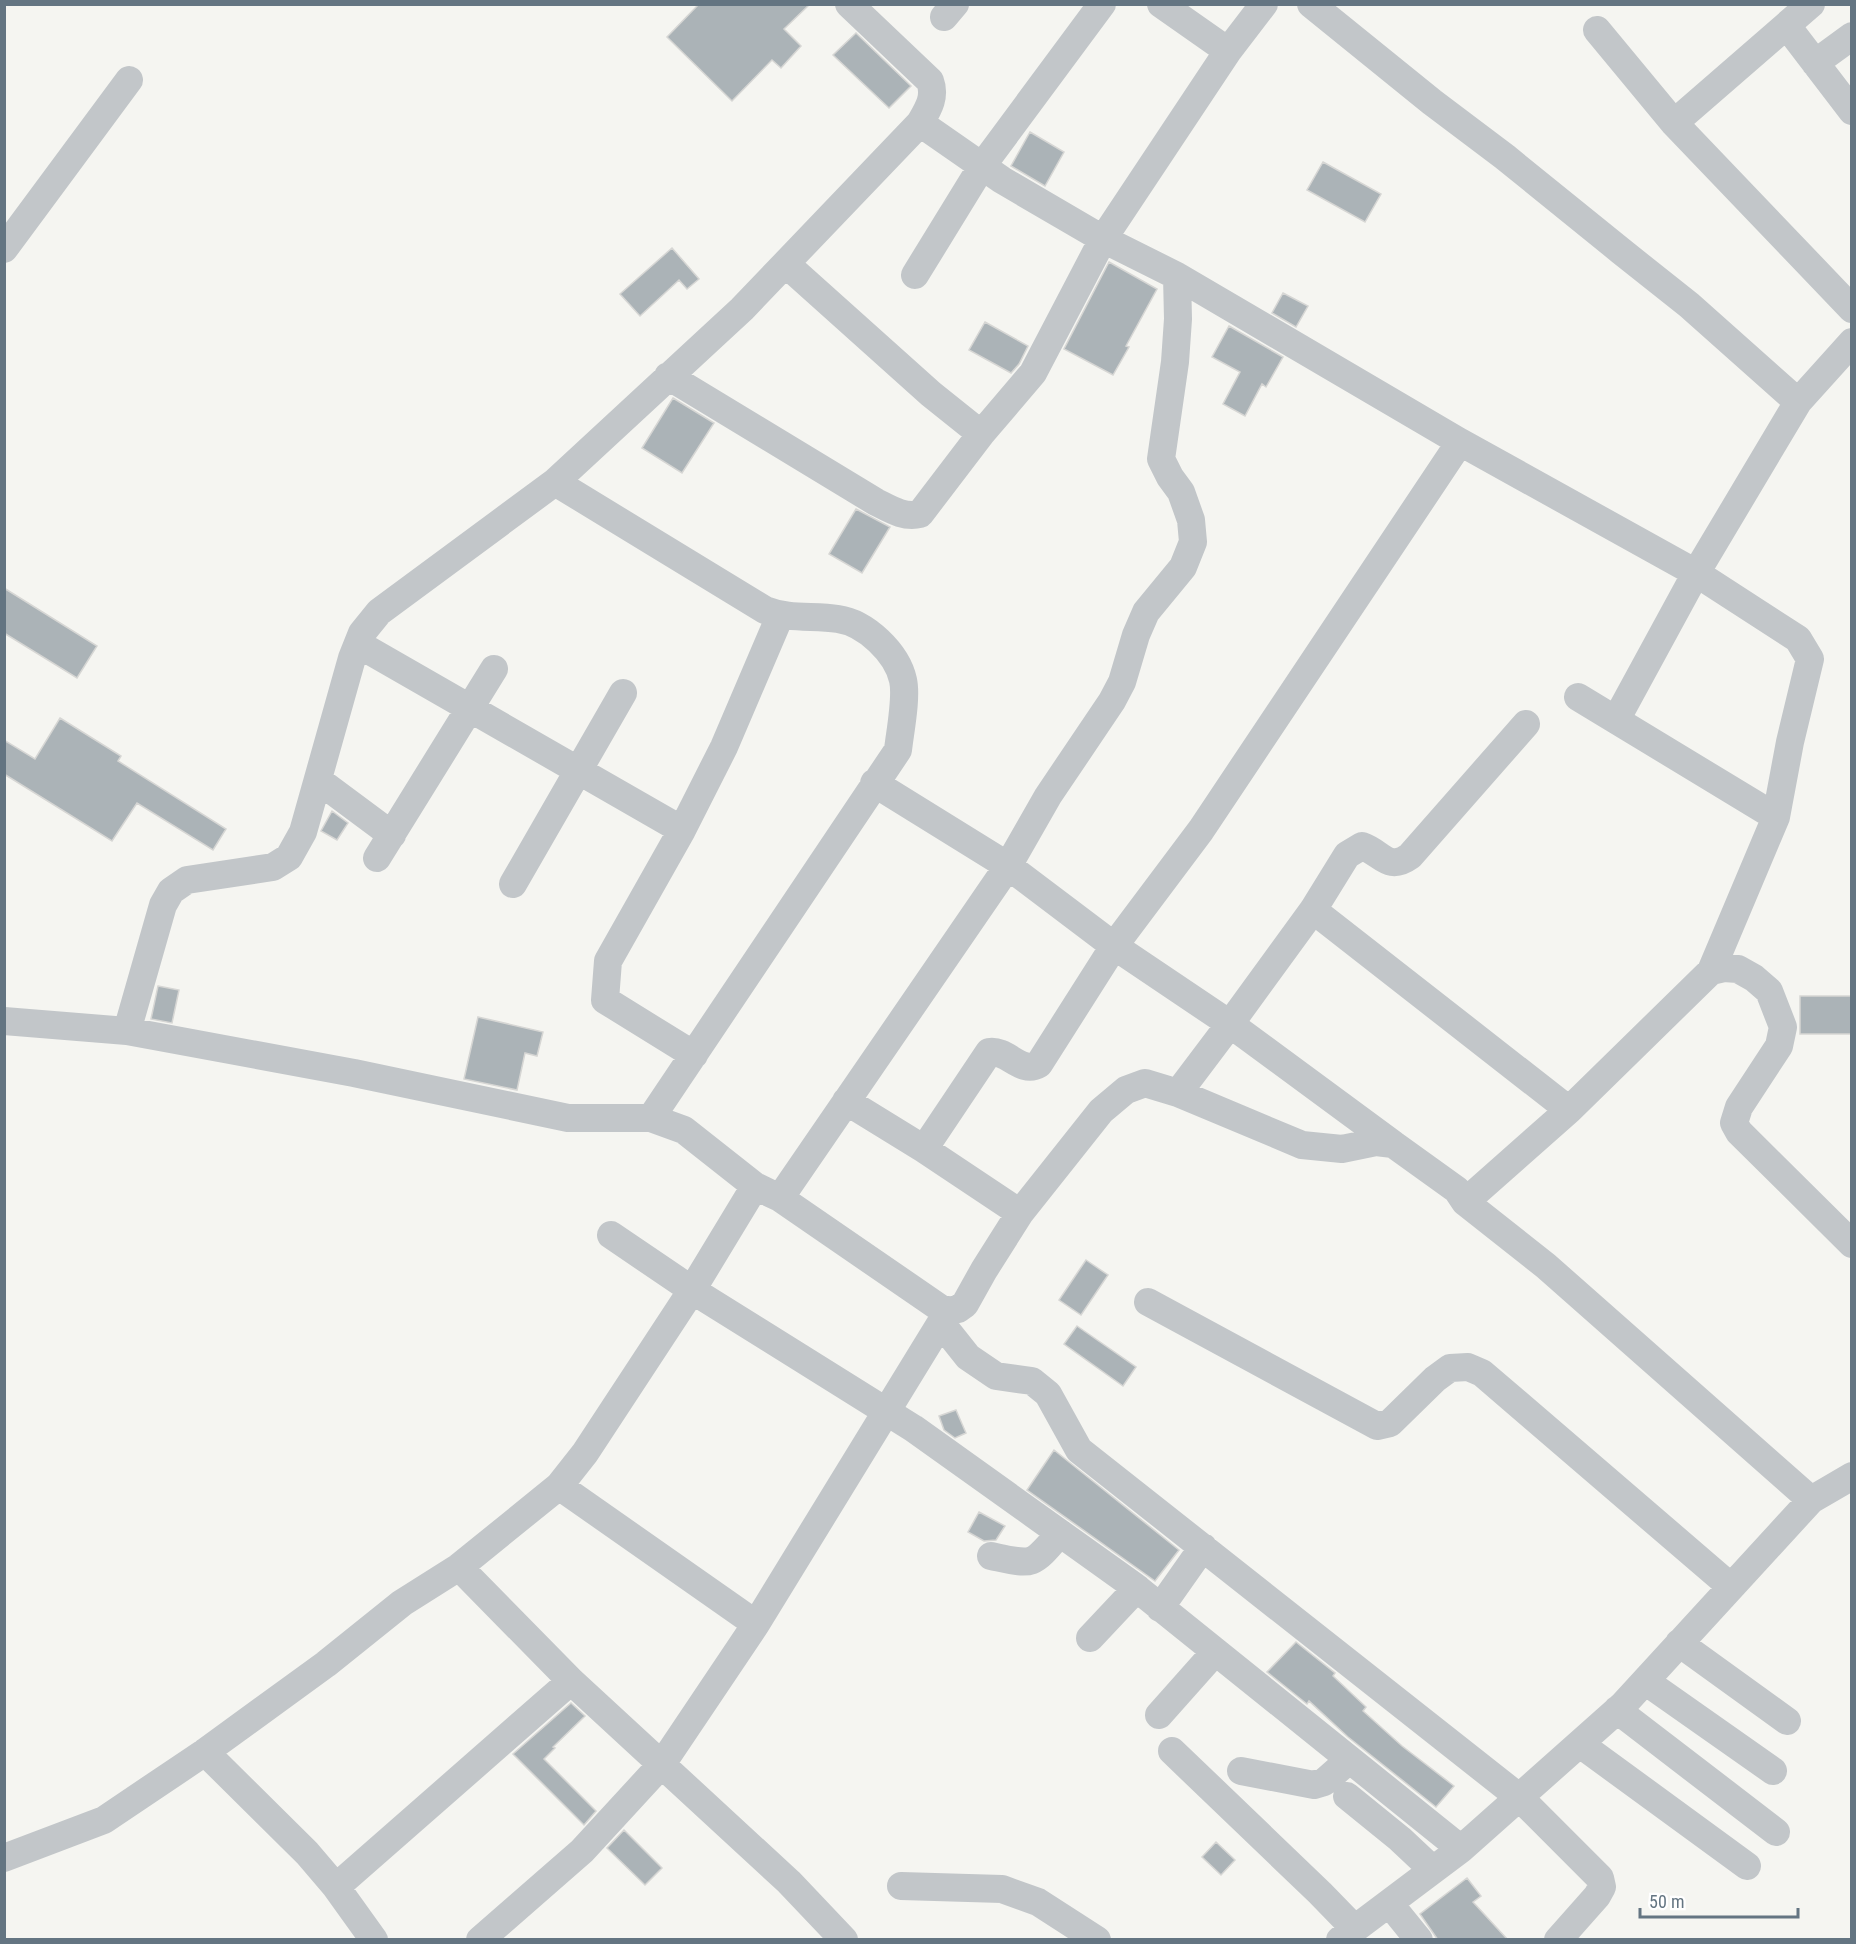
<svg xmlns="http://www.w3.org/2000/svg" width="1856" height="1944" viewBox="0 0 1856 1944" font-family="'Roboto Condensed',sans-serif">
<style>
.building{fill:#abb3b7;stroke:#d6d6d4;stroke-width:1.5}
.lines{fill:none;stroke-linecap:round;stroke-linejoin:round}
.minor{stroke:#c2c6c9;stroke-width:28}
</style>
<rect width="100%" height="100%" fill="#f5f5f1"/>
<path class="building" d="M699,4H810L784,29L801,46L781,68L772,60L732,101L667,37Z
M856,33L911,86L889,108L833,55Z
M1030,132L1064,152L1045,186L1011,166Z
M1323,162L1381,194L1365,222L1307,190Z
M672,248L699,279L687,289L679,280L640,316L620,294Z
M1109,262L1157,289L1126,346L1129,347L1113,375L1064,349Z
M1283,293L1308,306L1296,327L1272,313Z
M985,322L1028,346L1019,364L1011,373L969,350Z
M1229,326L1283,357L1266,387L1262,384L1245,416L1223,404L1240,372L1212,357Z
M673,398L714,423L682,473L642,448Z
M856,509L890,527L862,573L829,554Z
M4,588L97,646L77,678L4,633Z
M60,718L121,756L118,761L226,829L213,850L137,803L112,841L4,774V740L35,759Z
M332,811L348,823L337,840L321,831Z
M158,986L179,990L172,1023L151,1019Z
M1800,996H1851V1034H1800Z
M478,1017L543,1032L537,1056L525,1053L517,1090L464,1079Z
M1086,1260L1108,1275L1081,1315L1059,1300Z
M1077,1326L1136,1367L1123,1386L1064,1344Z
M956,1410L966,1433L955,1438L944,1430L939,1416Z
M1054,1450L1179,1550L1155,1581L1027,1490Z
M979,1512L1005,1526L996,1540L984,1541L968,1532Z
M1296,1642L1335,1673L1333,1676L1366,1707L1363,1711L1402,1746L1454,1786L1436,1807L1348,1737L1309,1701L1307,1704L1267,1672Z
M571,1703L585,1716L553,1747L555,1748L544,1759L596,1811L584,1825L513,1754Z
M624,1830L662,1868L645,1885L607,1848Z
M1216,1842L1235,1860L1221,1875L1202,1857Z
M1467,1878L1481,1896L1473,1902L1508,1940H1438L1420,1914Z"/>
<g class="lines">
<path class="minor" d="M1161,4L1228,51
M1311,4L1432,102L1505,157L1621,251L1689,305L1798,402
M944,17L955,4
M1787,26L1852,111
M1597,30L1674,123L1852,309
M1815,63L1852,36
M920,123L1002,180L1103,239L1228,51L1264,4
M1674,123L1811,4
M4,249L129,80
M786,264L931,394L981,434
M915,275L982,166L1102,4
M668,376L876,502C890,509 904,518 920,514L981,434L1033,373L1103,239L1177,276L1460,442L1696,573L1798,639L1810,659L1790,742L1776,817L1711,971
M555,482L765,610C790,620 813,615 838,619C866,623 897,653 903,680C907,697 900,732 898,750L651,1118
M358,644L682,830
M1578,697L1776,817
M1616,720L1696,573L1798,402L1852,342
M318,780L392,835
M874,783L1008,866L1114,946L1039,1064C1021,1075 1007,1049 989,1052L924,1149
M377,858L494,669
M513,884L623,693
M1313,910L1569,1110
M4,1021L127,1031L354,1073L568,1118H651L684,1130L755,1186L780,1198L940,1308L948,1311L958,1309L965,1304L984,1270L1020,1213L1101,1111L1126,1090L1145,1083L1178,1093L1302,1145L1342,1149L1376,1142L1393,1144L1457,1190L1465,1202L1546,1266L1811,1500
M127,1031L163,905L171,891L187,880L273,867L289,857L303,832L352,658L362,633L379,612L555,482L742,309L920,123C928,109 936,97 930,81L849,4
M694,1055L605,1000L608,961L682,830L724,747L780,616
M1178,1093L1230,1024L1114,946L1201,830L1460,442
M846,1101L924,1149L1020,1213
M1393,1144L1230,1024L1313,910L1347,855L1362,846C1382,853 1388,872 1410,856L1526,724
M780,1198L1008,866L1048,796L1112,701L1122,682L1136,635L1146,612L1183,567L1193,542L1191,520L1181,492L1170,477L1161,459L1175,362L1178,319L1177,276
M1465,1202L1569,1110L1711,971L1724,968L1738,969L1754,978L1769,991L1783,1027L1779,1046L1739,1107L1734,1123L1739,1132L1852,1244
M611,1235L692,1290L913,1428L1134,1586L1461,1849
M1148,1302L1377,1426L1390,1423L1435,1379L1450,1368L1468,1367L1482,1373L1730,1586
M941,1323L968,1357L996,1376L1032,1381L1048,1394L1079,1450L1520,1798L1600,1878L1602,1887L1597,1896L1558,1940
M559,1486L756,1624
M991,1556C1034,1565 1031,1567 1060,1533
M459,1567L571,1681L789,1882L844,1940
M1160,1608L1203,1547
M1090,1638L1137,1588
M1679,1643L1787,1721
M1645,1681L1773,1771
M1617,1710L1776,1832
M1159,1715L1215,1652
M1580,1744L1747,1866
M1172,1751L1320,1893L1355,1929
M205,1752L307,1853L336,1887L374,1940
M1241,1771L1314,1785L1324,1782L1349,1760
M1347,1796L1400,1839L1433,1870
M4,1858L104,1820L205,1752L326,1664L402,1603L459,1567L559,1486L585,1453L692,1290L755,1186
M901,1886L1002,1889L1038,1902L1097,1940
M336,1887L571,1681
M1389,1903L1419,1940
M480,1940L582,1851L662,1764L756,1624L948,1311
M1340,1940L1461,1849L1623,1705L1811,1500L1852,1476"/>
</g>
<rect width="1856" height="1944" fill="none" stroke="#647582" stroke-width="12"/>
<path d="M1640 1908v9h158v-9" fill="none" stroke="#647582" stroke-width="3"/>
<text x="1649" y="1908" font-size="18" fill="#647582" stroke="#ffffff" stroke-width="4.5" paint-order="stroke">50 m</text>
</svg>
